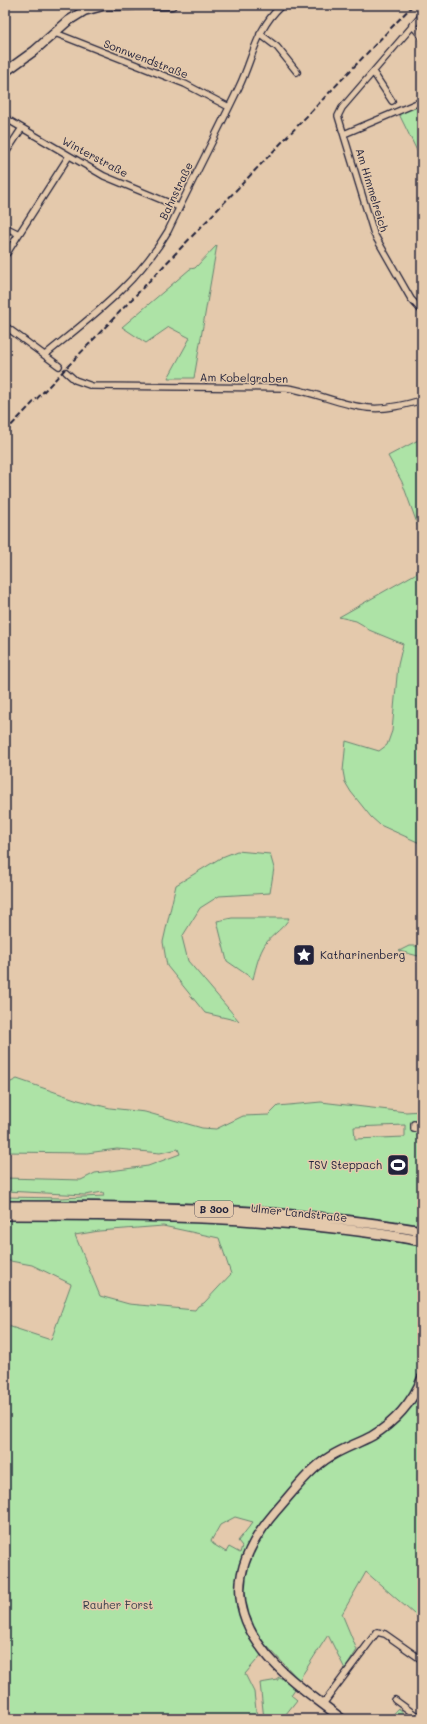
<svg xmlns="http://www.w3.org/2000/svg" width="427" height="1724" viewBox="0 0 427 1724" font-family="Mali,sans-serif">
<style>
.green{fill:#ade3a6;stroke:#688270;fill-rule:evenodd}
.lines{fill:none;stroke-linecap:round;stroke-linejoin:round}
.street-casing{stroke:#22223b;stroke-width:8}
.secondary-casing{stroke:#22223b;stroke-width:11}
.primary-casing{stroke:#22223b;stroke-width:12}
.street{stroke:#e4c9ac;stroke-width:5.5}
.secondary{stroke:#e4c9ac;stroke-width:8}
.primary{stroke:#e4c9ac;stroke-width:9}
.rail{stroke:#22223b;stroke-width:2;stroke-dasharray:6 3;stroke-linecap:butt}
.labels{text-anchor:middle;stroke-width:3;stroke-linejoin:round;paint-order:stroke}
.shield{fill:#e4c9ac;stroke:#5c545d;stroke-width:1}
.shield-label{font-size:10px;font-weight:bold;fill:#22223b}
.street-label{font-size:11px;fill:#22223b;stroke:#e4c9ac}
.poi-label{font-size:11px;fill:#22223b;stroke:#e4c9ac;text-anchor:start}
.park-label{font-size:11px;fill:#373f4b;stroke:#e4c9ac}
</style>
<rect width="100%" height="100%" fill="#e4c9ac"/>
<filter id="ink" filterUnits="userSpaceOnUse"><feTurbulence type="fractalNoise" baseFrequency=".025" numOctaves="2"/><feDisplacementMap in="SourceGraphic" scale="8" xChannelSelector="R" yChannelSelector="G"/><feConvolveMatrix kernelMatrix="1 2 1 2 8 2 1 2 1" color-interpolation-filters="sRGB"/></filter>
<g filter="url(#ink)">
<path class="green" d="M422,104V161L399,114Z
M217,245L194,378H168L190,338L169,327L146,343L122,327L190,269L195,268Z
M422,438V537L402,482L388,456Z
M422,570V844L380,825L371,817L351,792L345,782L343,771L346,741L379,751L387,745L392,731L398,665L403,644L369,630L363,625L356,621L339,617Z
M237,851L270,854L274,868L270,893L219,896L200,908L182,937L188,961L239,1021L205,1013L167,966L163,942L176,885L222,857Z
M232,918H289C286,926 272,935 266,943C259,953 256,967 253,979L227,961L217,921Z
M409,946H422V957L399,951Z
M17,1079L78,1100L110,1108L145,1112L202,1128L216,1129L243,1116L269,1115L278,1106L321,1102L406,1112L422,1111V1225C285,1203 144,1199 5,1202V1197L62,1198L104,1196L103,1192L85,1195L5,1191V1178L81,1180L95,1173L148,1166L180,1154L178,1149L160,1153L117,1149L87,1153L5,1152V1085ZM405,1125V1137L355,1139L354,1127Z
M5,1219L182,1220L296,1229L360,1236L422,1246V1621L366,1572L342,1614L357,1650L345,1669L328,1635L299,1680L268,1647L245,1674L254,1692L257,1719H5V1325L51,1340L71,1284L32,1265L5,1260ZM163,1226L219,1238L231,1274L204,1303L198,1306L195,1310L129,1304L100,1296L75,1235L99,1231ZM235,1517L253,1522L238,1541L242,1546L240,1553L229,1547L226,1552L213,1544L211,1541L220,1525Z
M278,1677L281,1679L283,1678L295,1689L291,1695L297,1700L282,1719H264L260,1683L278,1680Z
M398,1709L411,1719H389Z"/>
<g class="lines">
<g class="street-casing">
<path id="street" d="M422,15L342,108L338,116L374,234L411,299L422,311
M412,25L422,37
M55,33L185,84L229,107
M260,34L277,47L297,72
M373,72L392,101
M5,118L104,176L179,207
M344,134L422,101
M5,154L22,128
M5,227L19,234L69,156
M7,253L19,234
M5,326L59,366
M45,355C91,317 138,283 168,231C191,183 216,135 239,87C254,56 255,30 282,5
M66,372L75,380L92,386L287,388C315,392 340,405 368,408C386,410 405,405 422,400
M414,1124V1129L422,1128
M395,1700L421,1719
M323,1704L377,1632L385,1634L422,1660"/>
</g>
<g class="secondary-casing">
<path id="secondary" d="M5,72L34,51L68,21L84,11L103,6L172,5
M342,1719C321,1702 296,1686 277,1666C226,1614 230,1564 276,1511C293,1492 309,1469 331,1456C344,1448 359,1443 372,1436C394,1423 413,1402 422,1378"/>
</g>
<g class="primary-casing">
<path id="primary" d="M5,1206C145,1206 284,1208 422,1231
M5,1215C145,1215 284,1216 422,1241"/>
</g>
<use href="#street" class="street"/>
<use href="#secondary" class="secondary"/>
<use href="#primary" class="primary"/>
<path class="rail" d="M5,432L413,5"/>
</g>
</g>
<defs>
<g id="sight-square" transform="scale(1.15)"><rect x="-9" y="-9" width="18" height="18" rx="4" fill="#22223b" stroke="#e4c9ac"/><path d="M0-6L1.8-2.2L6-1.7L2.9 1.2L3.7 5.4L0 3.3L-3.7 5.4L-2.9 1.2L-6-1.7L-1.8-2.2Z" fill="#fff"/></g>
<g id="stadium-square" transform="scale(1.15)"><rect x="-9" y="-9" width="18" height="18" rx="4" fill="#22223b" stroke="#e4c9ac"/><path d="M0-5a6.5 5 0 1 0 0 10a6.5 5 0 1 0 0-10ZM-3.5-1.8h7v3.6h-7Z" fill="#fff"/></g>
</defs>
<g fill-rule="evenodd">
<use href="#sight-square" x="304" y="955"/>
<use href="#stadium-square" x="398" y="1165"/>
</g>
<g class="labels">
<rect class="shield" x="195" y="1201" width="38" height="16" rx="3"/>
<g class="shield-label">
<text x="214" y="1213">B 300</text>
</g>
<g class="street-label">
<text transform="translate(146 59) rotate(21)" y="4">Sonnwendstraße</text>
<text transform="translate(95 157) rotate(28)" y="4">Winterstraße</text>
<text transform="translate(372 190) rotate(73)" y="4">Am Himmelreich</text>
<text transform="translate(176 191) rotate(-64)" y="4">Bahnstraße</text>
<text transform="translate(244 378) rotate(1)" y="4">Am Kobelgraben</text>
<text transform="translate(299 1213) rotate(6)" y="4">Ulmer Landstraße</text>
</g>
<g class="poi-label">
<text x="320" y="959">Katharinenberg</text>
<text x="382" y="1169" text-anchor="end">TSV Steppach</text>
</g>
<g class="park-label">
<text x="118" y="1609">Rauher Forst</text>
</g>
</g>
<rect width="427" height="1724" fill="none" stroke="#e4c9ac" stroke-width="20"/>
<rect x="10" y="10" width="407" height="1704" fill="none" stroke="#22223b" stroke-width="1.5" filter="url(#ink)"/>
</svg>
